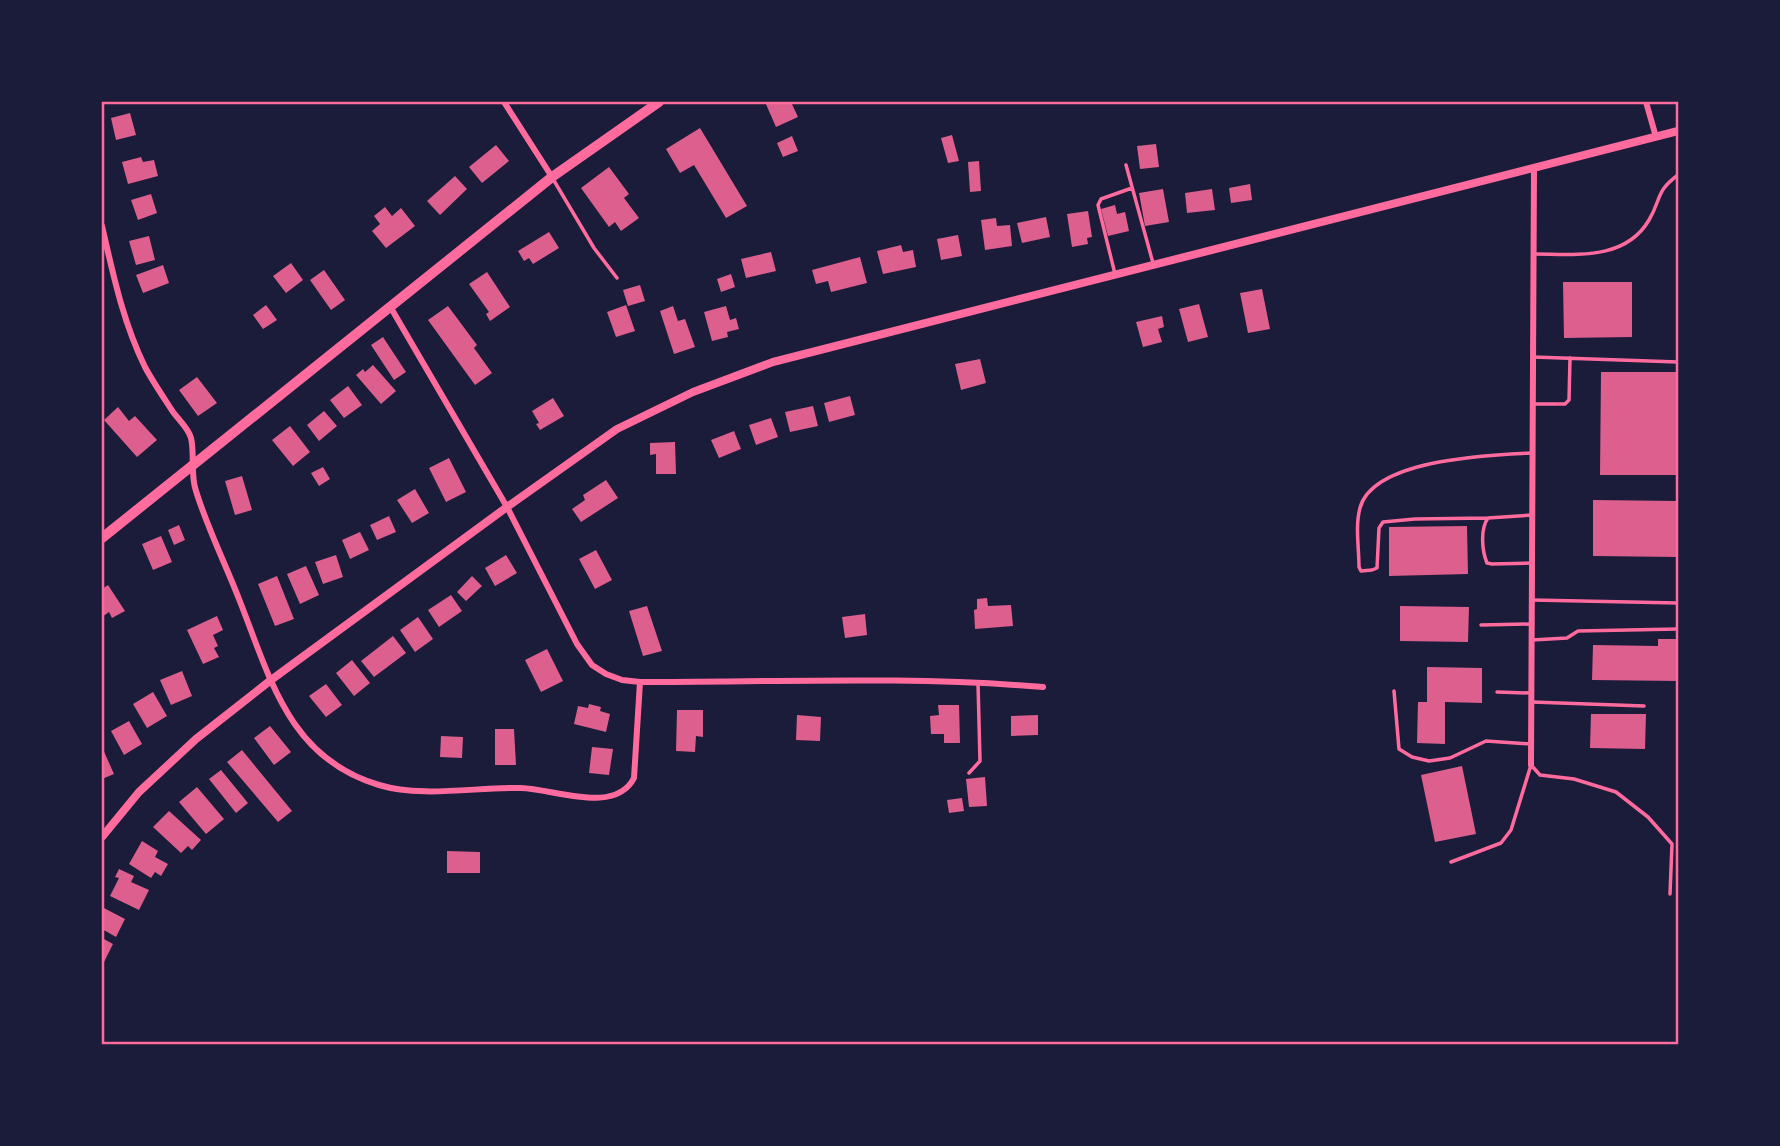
<svg xmlns="http://www.w3.org/2000/svg" width="1780" height="1146" viewBox="0 0 1780 1146" font-family="Lato,sans-serif">
<style>
.building{fill:#dd5f8e}
.lines{fill:none;stroke-linecap:round;stroke-linejoin:round}
.service{stroke:#ff6b9d;stroke-width:3.5}
.minor{stroke:#ff6b9d;stroke-width:6}
.tertiary{stroke:#ff6b9d;stroke-width:8}
.primary{stroke:#ff6b9d;stroke-width:10}
.neatline{fill:none;stroke:#ff6b9d;stroke-width:2.5}
</style>
<rect width="100%" height="100%" fill="#1b1b3a"/>
<path class="building" d="M765,102H791L798,117L776,127Z
M130,113L136,135L116,140L111,118Z
M700,128L747,206L726,218L694,165L680,173L666,149Z
M952,135L959,161L948,163L941,138Z
M792,136L798,151L783,157L777,143Z
M1156,144L1159,167L1140,169L1137,146Z
M496,145L509,161L482,183L469,167Z
M141,157L143,162L154,160L158,176L128,184L122,162Z
M979,161L981,191L970,192L968,162Z
M609,167L629,194L624,198L639,218L621,231L615,222L609,227L581,188Z
M455,176L467,189L440,215L427,201Z
M1250,184L1252,200L1231,203L1229,188Z
M1163,189L1169,222L1145,226L1139,193Z
M1212,189L1215,210L1187,213L1185,193Z
M151,194L157,213L138,220L131,200Z
M1115,205L1117,214L1125,212L1129,231L1108,236L1101,209Z
M385,207L392,216L401,208L415,226L386,248L372,231L380,224L374,216Z
M1088,211L1092,237L1087,238L1088,244L1072,247L1067,214Z
M1046,217L1050,237L1022,243L1017,223Z
M996,218L997,226L1010,225L1012,246L985,250L981,220Z
M549,232L559,248L533,264L529,258L524,261L518,251Z
M958,235L962,256L941,260L937,239Z
M149,236L155,260L136,265L129,241Z
M901,245L903,252L913,250L916,267L883,274L877,251Z
M771,252L776,271L746,278L741,259Z
M860,257L867,283L831,292L828,281L816,284L812,270Z
M291,263L303,280L286,293L273,276Z
M163,265L169,283L143,293L136,275Z
M324,270L345,300L331,310L310,280Z
M487,272L510,307L490,321L486,314L489,312L469,284Z
M731,274L735,287L721,292L717,279Z
M1563,282H1632V337L1564,338Z
M640,285L645,301L628,306L623,290Z
M1262,289L1270,329L1248,333L1240,293Z
M1199,304L1208,337L1188,342L1179,309Z
M266,305L277,320L263,329L253,315Z
M626,305L635,331L616,337L607,312Z
M448,306L477,345L474,348L492,373L475,385L428,320Z
M673,306L678,321L685,319L695,347L674,354L660,311Z
M726,306L730,320L736,318L739,329L727,332L728,337L712,341L704,312Z
M1162,316L1164,327L1158,329L1162,342L1143,347L1136,322Z
M383,337L406,372L394,380L371,345Z
M980,359L986,383L961,390L955,364Z
M373,365L396,391L381,404L356,375L363,369L365,372Z
M1601,372H1678V475H1600Z
M197,377L217,403L198,416L179,390Z
M348,386L362,405L344,418L330,400Z
M850,396L855,415L829,422L824,403Z
M553,398L564,416L540,430L536,424L539,423L532,411Z
M813,406L818,426L790,432L785,412Z
M118,407L129,421L135,416L157,440L137,457L104,420Z
M324,411L337,426L319,441L307,425Z
M771,418L778,437L756,445L749,425Z
M290,426L310,452L293,466L272,440Z
M734,431L741,449L719,458L711,440Z
M675,442L676,474H656V454L650,455V443Z
M449,458L466,492L446,502L429,468Z
M323,467L330,479L319,486L311,473Z
M242,476L252,510L235,515L225,481Z
M606,480L618,498L581,522L572,509L585,500L583,495Z
M415,489L429,513L412,523L397,500Z
M1593,500L1678,501V557L1593,556Z
M389,516L396,532L377,540L370,525Z
M179,525L185,540L174,545L168,530Z
M1467,526L1468,574L1389,576V527Z
M360,532L369,550L350,559L342,540Z
M161,536L172,562L153,570L142,544Z
M596,550L612,580L595,589L579,559Z
M336,555L343,577L323,584L315,562Z
M506,555L517,573L495,586L485,568Z
M306,566L319,595L300,604L287,574Z
M277,576L294,619L275,626L258,584Z
M472,576L482,586L466,601L457,592Z
M108,585L125,611L112,618L109,612L102,617V589Z
M451,595L462,611L439,627L428,610Z
M987,598L988,606L1011,605L1013,626L975,629L974,610L977,609V599Z
M647,606L662,651L643,656L629,611Z
M1400,606L1469,607L1468,642L1400,641Z
M865,614L867,635L845,638L842,617Z
M217,616L223,630L213,635L218,646L214,648L219,657L203,664L187,630Z
M418,617L433,639L415,652L400,630Z
M393,636L406,653L374,677L361,661Z
M1658,639H1678V681L1592,680L1593,645L1658,646Z
M547,649L563,681L541,692L525,660Z
M352,660L370,683L354,696L336,673Z
M1427,667L1482,668V703L1445,702V744L1417,743L1418,702H1427Z
M182,671L192,696L171,705L160,680Z
M326,684L342,705L326,717L309,696Z
M153,692L167,716L147,728L133,704Z
M589,704L601,707L600,711L610,714L606,732L574,724L578,706L588,708Z
M938,705H959L960,743H944V734H931L930,716L939,715Z
M677,710H703V737L696,736L695,752L676,751Z
M1591,714H1646L1645,749L1590,748Z
M797,715L821,717L820,741L796,740Z
M1038,715V735L1011,736V716Z
M129,721L142,744L124,755L111,731Z
M270,726L291,752L274,765L254,738Z
M495,729H514L516,765H495Z
M441,736L463,737L462,758L440,757Z
M102,747L114,774L102,779Z
M592,747L613,749L609,775L589,773Z
M242,750L292,811L278,822L227,762Z
M1462,766L1476,834L1435,842L1421,775Z
M221,770L248,803L236,813L209,779Z
M985,777L987,806L969,807L966,779Z
M197,787L224,819L206,834L179,802Z
M962,798L964,811L949,813L947,800Z
M169,811L201,840L192,850L188,846L181,853L153,827Z
M142,841L158,851L155,857L168,864L161,876L155,872L151,878L129,864Z
M447,851L480,852V873H447Z
M119,869L134,876L131,882L149,890L139,910L110,896L119,878L115,877Z
M102,907L125,919L116,937L102,929Z
M102,938L113,944L102,966Z"/>
<g class="lines">
<path class="service" d="M1126,165L1153,263
M553,179L594,248L617,278
M1534,254C1575,254 1625,261 1649,220C1662,198 1655,192 1678,175
M1115,274L1098,205L1101,199L1132,188
M1533,357L1678,362
M1534,404H1565L1569,400L1570,358
M1488,518L1415,519L1383,522L1379,528L1377,568L1372,570L1361,571L1359,567C1359,548 1355,526 1360,508C1373,459 1490,455 1531,453
M1532,563L1492,564L1487,563C1482,551 1480,529 1488,518L1532,515
M1532,600L1678,603
M1481,625L1532,624
M1532,640L1567,638L1578,631L1678,629
M1394,691L1399,749L1412,757L1429,761L1450,758L1486,741L1531,744
M1497,692L1530,693
M1532,702L1644,706
M1531,765L1540,775L1574,779L1616,792L1648,817L1672,844L1670,894
M969,773L980,761L978,683
M1451,862L1501,843L1511,830L1531,765"/>
<path class="minor" d="M504,102L552,177
M1646,102L1656,137
M102,226C113,274 123,322 145,367C153,382 164,398 173,412C179,420 189,429 191,438C195,455 190,474 196,491C207,527 225,563 239,599C270,677 288,758 379,785C422,798 476,787 521,788C555,789 615,815 634,778L640,682
M391,308L507,507L577,644L592,665L606,674L622,680L640,682C774,682 909,676 1043,687
M1531,765L1534,168"/>
<path class="tertiary" d="M102,837L139,792L196,739L271,680L507,507L617,429L693,392L773,362L1678,131"/>
<path class="primary" d="M102,538L552,177L659,102"/>
</g>
<rect width="1780" height="1146" fill="none" stroke="#1b1b3a" stroke-width="206"/>
<rect x="103" y="103" width="1574" height="940" class="neatline"/>
</svg>
